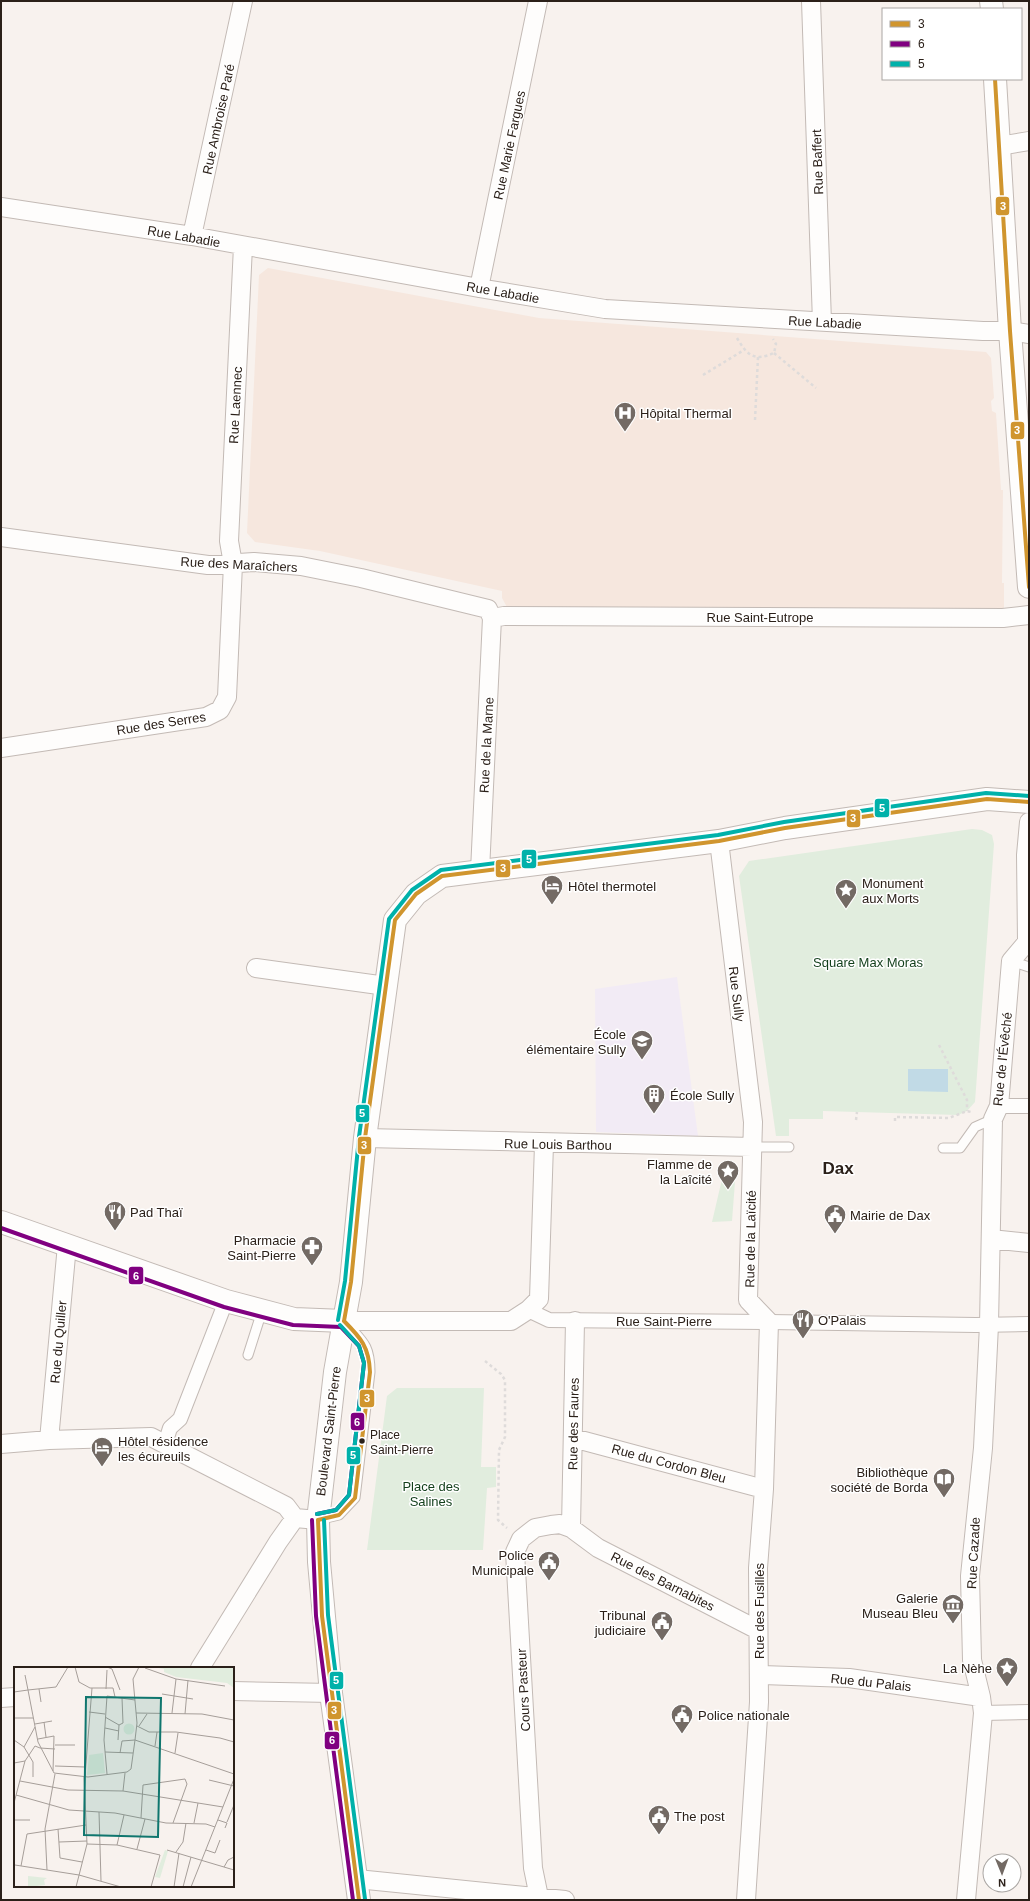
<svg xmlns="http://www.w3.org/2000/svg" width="1030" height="1901" viewBox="0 0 1030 1901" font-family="Arial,sans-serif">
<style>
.education{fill:#f2ebf5}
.medical{fill:#f6e7de}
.green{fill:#e1edde}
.water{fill:#c1dae6}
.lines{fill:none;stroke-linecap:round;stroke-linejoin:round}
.service-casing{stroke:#c3bab5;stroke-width:11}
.pedestrian-casing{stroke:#c3bab5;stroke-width:16}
.minor-casing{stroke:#c3bab5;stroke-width:20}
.tertiary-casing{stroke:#c3bab5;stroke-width:24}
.secondary-casing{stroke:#c3bab5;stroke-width:24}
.path{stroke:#dedbda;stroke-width:2.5;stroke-dasharray:3 3;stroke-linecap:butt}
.service{stroke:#fefdfc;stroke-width:9}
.pedestrian{stroke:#fefdfc;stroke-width:14}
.minor{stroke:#fefdfc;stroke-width:18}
.tertiary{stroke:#fefdfc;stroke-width:22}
.secondary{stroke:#fefdfc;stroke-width:22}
.bus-1-casing{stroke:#fff;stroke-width:7}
.bus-2-casing{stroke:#fff;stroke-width:7}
.bus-3-casing{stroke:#fff;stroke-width:7}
.bus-1{stroke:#d0952e;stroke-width:4}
.bus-2{stroke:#800080;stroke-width:4}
.bus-3{stroke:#00b1aa;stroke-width:4}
.bus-dot{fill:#2b2019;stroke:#fff;stroke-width:1.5}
.labels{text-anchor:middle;stroke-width:3;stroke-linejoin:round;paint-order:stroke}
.bus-label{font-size:12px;fill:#2b2019;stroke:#fff;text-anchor:start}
.street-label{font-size:13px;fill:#2b2019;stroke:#fff}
.poi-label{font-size:13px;fill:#2b2019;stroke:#fff;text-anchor:start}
.park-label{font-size:13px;fill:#123f1b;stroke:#fff}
.district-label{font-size:17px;font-weight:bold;fill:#2b2019;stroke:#fff}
.inset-road{fill:none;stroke:#a69e99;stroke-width:1}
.view{fill:#0f766e;fill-opacity:0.15;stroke:#0f766e;stroke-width:2}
.inset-edge{fill:none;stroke:#2b2019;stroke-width:2}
.line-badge{stroke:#fff;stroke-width:1.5}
.badge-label{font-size:11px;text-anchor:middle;font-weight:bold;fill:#fff}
</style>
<rect width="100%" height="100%" fill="#f8f2ee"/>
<path class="education" d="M677,977L698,1136L596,1132L595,989Z"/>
<path class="medical" d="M268,268L539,318L986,352L991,358L994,398L991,401L992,411L996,413L1001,490H1003L1002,583H1004V610L508,609L502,598V591L320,551L255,542L247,533L259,275Z"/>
<path class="green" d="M972,829L982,830L992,835L994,844L975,1102L967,1111L958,1115L823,1111V1119H789V1136H776L739,876L749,861Z
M722,1179L735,1182L732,1221L712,1222Z
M397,1388H484L481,1467H496V1487L487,1488L483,1550H367L387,1396Z"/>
<path class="water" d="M908,1069H948V1092L908,1091Z"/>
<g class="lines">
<g class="service-casing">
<path id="service" d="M1011,961L1029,967
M752,1147H789
M943,1148H960L975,1127L993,1119
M248,1355L262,1311
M318,1520L339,1515L355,1498L370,1372C370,1344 362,1341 345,1322"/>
</g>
<g class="pedestrian-casing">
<path id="pedestrian" d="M999,1106H1029
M528,1310L549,1320L769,1322L976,1325L1029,1324
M165,1444L170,1428L180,1419L226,1301
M983,1713L1029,1712"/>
</g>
<g class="minor-casing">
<path id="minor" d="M811,1L822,322
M999,146L1029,141
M1,207L192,236L479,288L605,309L983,331H1010L1029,334
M192,236L243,1
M479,288L538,1
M1,537L208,565L254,562L301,566L361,578L488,609L492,618L480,871
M492,618L504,616L1003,618L1029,615
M1,748L206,717L220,710L227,697L233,564L229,541L243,246
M719,841L753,1122L748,1300L769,1322L764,1489L758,1568L759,1702L746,1900
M256,968L386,986
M365,1138L752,1147
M991,1239L1029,1243
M344,1321H511L528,1310L539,1299L544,1144
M573,1438L764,1489
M49,1440L67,1245
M1,1444L49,1440L151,1437L286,1506L295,1518L318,1520
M571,1528L575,1321
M200,1668L278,1542L295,1518
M759,1675L849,1678L981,1697
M233,1691L331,1693
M1,1698L15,1697
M357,1879L565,1900
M539,1897L533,1868L515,1552L521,1539L535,1528L551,1525L560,1524L571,1528L598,1548L758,1630
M966,1900L983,1713L981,1697L972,1660L970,1576L983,1448L989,1325L993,1119L999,1106L1011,961L1027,942L1026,855L1029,822"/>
</g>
<g class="tertiary-casing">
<path id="tertiary" d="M344,1321L335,1372L318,1520L319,1562L331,1693L359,1900"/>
</g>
<g class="secondary-casing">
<path id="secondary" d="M991,1L992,9
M995,79L1010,331L1029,587
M1,1222L226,1301L294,1319L344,1321L351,1282L365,1138L395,920L416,894L442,876L719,841L785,828L987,799L1029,802"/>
</g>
<path class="path" d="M737,338C747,355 754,362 774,353L776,344L773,339
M774,353L816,388
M703,375L744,350
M755,420L758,357
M939,1045L967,1100V1111
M856,1120L857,1112
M895,1121V1117L949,1118L967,1111L971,1112
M485,1361L501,1374L505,1380V1437L499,1450L498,1520L507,1528"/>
<use href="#service" class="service"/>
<use href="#pedestrian" class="pedestrian"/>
<use href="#minor" class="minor"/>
<use href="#tertiary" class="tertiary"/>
<use href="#secondary" class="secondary"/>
<g class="bus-1-casing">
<path id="bus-1" d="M995,79L1010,331L1029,587
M344,1321L351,1282L365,1138L395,920L416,894L442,876L719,841L785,828L987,799L1029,802
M318,1520L322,1616L359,1900
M318,1520L339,1515L355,1498L370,1372C369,1347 361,1338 344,1321"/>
</g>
<g class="bus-2-casing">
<path id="bus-2" d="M1,1228L224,1307L293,1325L341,1327L359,1346L364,1363L349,1495L336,1510L317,1514
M312,1520L316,1616L353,1900"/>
</g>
<g class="bus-3-casing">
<path id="bus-3" d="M338,1320L345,1281L359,1137L389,919L412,890L441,870L718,835L784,822L986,793L1029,796
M317,1514L336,1510L349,1495L364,1363L359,1346L340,1325
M324,1520L328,1615L365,1899"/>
</g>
<use href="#bus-1" class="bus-1"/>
<use href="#bus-2" class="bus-2"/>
<use href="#bus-3" class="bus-3"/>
</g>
<defs>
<g id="hospital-pin" transform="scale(1.15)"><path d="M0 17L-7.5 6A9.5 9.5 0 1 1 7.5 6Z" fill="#736a64" stroke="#fff"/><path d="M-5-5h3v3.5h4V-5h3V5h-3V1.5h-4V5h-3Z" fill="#fff"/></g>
<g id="hotel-pin" transform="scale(1.15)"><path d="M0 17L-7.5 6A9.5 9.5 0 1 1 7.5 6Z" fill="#736a64" stroke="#fff"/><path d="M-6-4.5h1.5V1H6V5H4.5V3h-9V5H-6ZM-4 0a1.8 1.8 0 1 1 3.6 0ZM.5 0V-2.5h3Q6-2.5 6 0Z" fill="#fff"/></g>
<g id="sight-pin" transform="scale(1.15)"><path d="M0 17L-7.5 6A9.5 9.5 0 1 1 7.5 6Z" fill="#736a64" stroke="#fff"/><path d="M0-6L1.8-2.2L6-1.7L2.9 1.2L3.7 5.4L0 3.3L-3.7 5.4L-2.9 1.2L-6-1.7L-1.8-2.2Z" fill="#fff"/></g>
<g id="school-pin" transform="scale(1.15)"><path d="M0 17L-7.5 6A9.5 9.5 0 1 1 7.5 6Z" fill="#736a64" stroke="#fff"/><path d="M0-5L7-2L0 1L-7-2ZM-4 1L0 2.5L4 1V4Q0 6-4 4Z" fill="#fff"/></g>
<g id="building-pin" transform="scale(1.15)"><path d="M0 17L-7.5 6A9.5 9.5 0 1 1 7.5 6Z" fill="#736a64" stroke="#fff"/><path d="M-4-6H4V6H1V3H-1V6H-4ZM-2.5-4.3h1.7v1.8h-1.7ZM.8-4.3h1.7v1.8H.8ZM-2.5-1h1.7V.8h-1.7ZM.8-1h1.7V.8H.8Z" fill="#fff"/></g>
<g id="restaurant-pin" transform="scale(1.15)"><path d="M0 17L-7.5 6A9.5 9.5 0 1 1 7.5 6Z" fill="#736a64" stroke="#fff"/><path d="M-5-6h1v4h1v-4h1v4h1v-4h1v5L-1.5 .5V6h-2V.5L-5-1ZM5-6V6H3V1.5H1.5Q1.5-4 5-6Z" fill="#fff"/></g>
<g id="civic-pin" transform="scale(1.15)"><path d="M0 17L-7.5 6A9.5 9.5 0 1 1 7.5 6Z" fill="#736a64" stroke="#fff"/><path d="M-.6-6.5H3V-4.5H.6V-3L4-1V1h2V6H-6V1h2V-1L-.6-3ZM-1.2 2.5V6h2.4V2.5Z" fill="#fff"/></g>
<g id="pharmacy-pin" transform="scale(1.15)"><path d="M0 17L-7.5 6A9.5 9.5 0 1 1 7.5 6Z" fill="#736a64" stroke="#fff"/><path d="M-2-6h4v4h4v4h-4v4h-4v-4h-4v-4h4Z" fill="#fff"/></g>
<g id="library-pin" transform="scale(1.15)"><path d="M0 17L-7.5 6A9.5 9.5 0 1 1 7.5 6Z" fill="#736a64" stroke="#fff"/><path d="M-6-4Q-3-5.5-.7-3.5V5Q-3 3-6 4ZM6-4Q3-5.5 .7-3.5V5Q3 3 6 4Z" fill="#fff"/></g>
<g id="museum-pin" transform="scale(1.15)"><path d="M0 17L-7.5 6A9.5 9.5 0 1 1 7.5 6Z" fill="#736a64" stroke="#fff"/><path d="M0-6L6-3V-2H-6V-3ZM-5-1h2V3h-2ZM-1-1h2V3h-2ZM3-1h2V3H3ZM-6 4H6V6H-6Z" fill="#fff"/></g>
</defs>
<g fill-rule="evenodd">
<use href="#hospital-pin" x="625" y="413"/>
<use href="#hotel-pin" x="552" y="886"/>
<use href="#sight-pin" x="846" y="890"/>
<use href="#school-pin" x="642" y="1041"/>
<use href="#building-pin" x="654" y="1095"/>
<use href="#sight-pin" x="728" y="1171"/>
<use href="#restaurant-pin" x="115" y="1212"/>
<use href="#civic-pin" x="835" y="1215"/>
<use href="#pharmacy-pin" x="312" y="1247"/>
<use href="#restaurant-pin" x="803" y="1320"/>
<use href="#hotel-pin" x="102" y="1448"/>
<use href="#library-pin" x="944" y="1479"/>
<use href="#civic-pin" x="549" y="1562"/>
<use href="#museum-pin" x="953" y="1605"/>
<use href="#civic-pin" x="662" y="1622"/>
<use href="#sight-pin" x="1007" y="1668"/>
<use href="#civic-pin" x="682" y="1715"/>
<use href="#civic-pin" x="659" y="1816"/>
</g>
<circle class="bus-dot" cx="362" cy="1441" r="3.5"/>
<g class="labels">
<g class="bus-label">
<text x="370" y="1439">Place<tspan x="370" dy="15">Saint-Pierre</tspan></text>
</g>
<g class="street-label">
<text transform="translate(218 119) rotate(-78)" y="5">Rue Ambroise Paré</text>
<text transform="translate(509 145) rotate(-78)" y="5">Rue Marie Fargues</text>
<text transform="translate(817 162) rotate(-92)" y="5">Rue Baffert</text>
<text transform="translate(184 236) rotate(10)" y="5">Rue Labadie</text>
<text transform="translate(503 292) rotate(10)" y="5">Rue Labadie</text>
<text transform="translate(825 322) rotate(3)" y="5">Rue Labadie</text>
<text transform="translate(235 405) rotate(-87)" y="5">Rue Laennec</text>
<text transform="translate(239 564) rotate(3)" y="5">Rue des Maraîchers</text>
<text x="760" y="622">Rue Saint-Eutrope</text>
<text transform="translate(161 723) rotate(-9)" y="5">Rue des Serres</text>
<text transform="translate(486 745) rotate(-87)" y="5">Rue de la Marne</text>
<text transform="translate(737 994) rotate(83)" y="5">Rue Sully</text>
<text transform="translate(1002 1059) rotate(-84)" y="5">Rue de l'Évêché</text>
<text transform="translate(558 1144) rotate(1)" y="5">Rue Louis Barthou</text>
<text transform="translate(750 1239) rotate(-89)" y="5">Rue de la Laïcité</text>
<text x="664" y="1326">Rue Saint-Pierre</text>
<text transform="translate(58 1342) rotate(-85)" y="5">Rue du Quiller</text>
<text transform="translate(573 1424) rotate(-89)" y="5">Rue des Faures</text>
<text transform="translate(328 1431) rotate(-83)" y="5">Boulevard Saint-Pierre</text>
<text transform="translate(669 1463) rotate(15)" y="5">Rue du Cordon Bleu</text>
<text transform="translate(973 1553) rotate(-87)" y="5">Rue Cazade</text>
<text transform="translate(663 1581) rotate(27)" y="5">Rue des Barnabites</text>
<text transform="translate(759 1611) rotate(-90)" y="5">Rue des Fusillés</text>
<text transform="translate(871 1682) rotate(6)" y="5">Rue du Palais</text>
<text transform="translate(523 1690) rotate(-93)" y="5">Cours Pasteur</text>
</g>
<g class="poi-label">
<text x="640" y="418">Hôpital Thermal</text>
<text x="862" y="888">Monument<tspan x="862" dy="15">aux Morts</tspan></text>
<text x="568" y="891">Hôtel thermotel</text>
<text x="626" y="1039" text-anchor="end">École<tspan x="626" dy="15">élémentaire Sully</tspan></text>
<text x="670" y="1100">École Sully</text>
<text x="712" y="1169" text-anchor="end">Flamme de<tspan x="712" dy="15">la Laîcité</tspan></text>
<text x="130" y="1217">Pad Thaï</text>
<text x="850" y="1220">Mairie de Dax</text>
<text x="296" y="1245" text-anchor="end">Pharmacie<tspan x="296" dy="15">Saint-Pierre</tspan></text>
<text x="818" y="1325">O'Palais</text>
<text x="118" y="1446">Hôtel résidence<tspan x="118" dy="15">les écureuils</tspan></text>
<text x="928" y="1477" text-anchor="end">Bibliothèque<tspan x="928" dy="15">société de Borda</tspan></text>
<text x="534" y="1560" text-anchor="end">Police<tspan x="534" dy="15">Municipale</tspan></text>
<text x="938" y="1603" text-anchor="end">Galerie<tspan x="938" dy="15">Museau Bleu</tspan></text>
<text x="646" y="1620" text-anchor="end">Tribunal<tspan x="646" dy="15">judiciaire</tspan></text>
<text x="992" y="1673" text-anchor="end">La Nèhe</text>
<text x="698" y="1720">Police nationale</text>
<text x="674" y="1821">The post</text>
</g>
<g class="park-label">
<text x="868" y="967">Square Max Moras</text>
<text x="431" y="1491">Place des<tspan x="431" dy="15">Salines</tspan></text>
</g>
<g class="district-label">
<text x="838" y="1174">Dax</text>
</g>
</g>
<g transform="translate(14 1667)">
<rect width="220" height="220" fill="#f8f2ee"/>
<path d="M139,0H220V21L213,16L162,10L150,5V2ZM109.5 62a5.5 5.5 0 1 1 11 0a5.5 5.5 0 1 1-11 0ZM89,86L91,106L73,108L75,88ZM151,183L154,184L146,211L141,210ZM14,209L33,211L30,213L31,218L14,220Z" fill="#e1edde"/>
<path class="inset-road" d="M54,0L42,20L14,23L24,75L40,106L74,110L113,105L117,102L121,73L220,107M61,0L65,15L76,21H99L101,30M93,0L98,2L106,23M131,1L162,12L211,19M11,8L14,23M25,22L27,35M92,22L93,3M148,27L179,32M0,40V25L14,23M75,45L91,47M122,46L188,47L220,53M158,46L162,12M171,47L174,13M91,50L105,58M0,51H19M30,55L32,70M21,57L38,54M105,58L109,56L108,31M123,59L135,65H162L206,71L220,75M125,59L133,47M91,61L105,64M24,72L40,69L39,104M0,73L10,80L19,95V110M104,73L105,58M41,78H61M141,79L143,65M10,80L21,60M26,81L41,82M91,85L119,86M106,86L108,74L121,73L123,56L119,12L125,0M161,86L164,66M0,96L11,94L21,79L26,81M41,99L71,100M93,107L90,73L93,29L121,33M71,109L78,21M195,113L220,119M6,114L54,123L109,124L209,140M109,124L111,106M2,128L55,143L101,146L152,156L192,157L201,160M0,136L11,94M85,145L87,214M127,151L129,118L171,112L173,117L159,156M0,153H16M204,153L213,156L211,161M213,155L220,138M180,156L184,136M44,162L46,191L68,195M45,175L73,174M73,177L103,178L146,188L137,220M103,178L110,148M123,182L131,152M153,183L220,203M192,183L201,186L206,173M162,185L169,175L172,156M1,198L65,208L107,220M7,199L13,167L72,158M210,200L214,193L220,190M33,203L31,162L41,107M62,220L73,177L70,110M160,220L165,186M169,220L177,190M177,220L220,112"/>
<path class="view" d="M72,30L147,31L144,170L70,168Z"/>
<rect width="220" height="220" class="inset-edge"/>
</g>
<g class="line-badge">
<rect x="995" y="196" width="15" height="20" rx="4" fill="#d0952e"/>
<rect x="1010" y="421" width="15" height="19" rx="4" fill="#d0952e"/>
<rect x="874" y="798" width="16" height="20" rx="4" fill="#00b1aa"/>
<rect x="846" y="809" width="15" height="19" rx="4" fill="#d0952e"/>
<rect x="521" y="849" width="16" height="20" rx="4" fill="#00b1aa"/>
<rect x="495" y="859" width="16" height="19" rx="4" fill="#d0952e"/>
<rect x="355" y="1104" width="15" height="19" rx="4" fill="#00b1aa"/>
<rect x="357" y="1136" width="15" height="19" rx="4" fill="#d0952e"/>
<rect x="128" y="1266" width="16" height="19" rx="4" fill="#800080"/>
<rect x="359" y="1389" width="16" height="19" rx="4" fill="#d0952e"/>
<rect x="350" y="1412" width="15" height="19" rx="4" fill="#800080"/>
<rect x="346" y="1446" width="15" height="19" rx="4" fill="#00b1aa"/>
<rect x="329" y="1671" width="15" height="19" rx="4" fill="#00b1aa"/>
<rect x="327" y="1701" width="15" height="19" rx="4" fill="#d0952e"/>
<rect x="324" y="1731" width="16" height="19" rx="4" fill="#800080"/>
</g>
<g class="badge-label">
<text x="1003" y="210">3</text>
<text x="1017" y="434">3</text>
<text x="882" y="812">5</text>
<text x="853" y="822">3</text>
<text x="529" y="863">5</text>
<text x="503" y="872">3</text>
<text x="362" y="1117">5</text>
<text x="364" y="1149">3</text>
<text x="136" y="1280">6</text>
<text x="367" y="1402">3</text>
<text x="357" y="1426">6</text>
<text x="353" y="1459">5</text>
<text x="336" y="1684">5</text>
<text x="334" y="1714">3</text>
<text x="332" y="1744">6</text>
</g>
<rect width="1030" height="1901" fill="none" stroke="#2b2019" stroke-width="4"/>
<rect x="882" y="8" width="140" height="72" fill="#ffffff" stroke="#aaa6a3"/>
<rect x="890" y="21" width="20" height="6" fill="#d0952e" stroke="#aaa6a3"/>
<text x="918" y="28" font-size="12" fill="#2b2019">3</text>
<rect x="890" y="41" width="20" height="6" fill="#800080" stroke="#aaa6a3"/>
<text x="918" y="48" font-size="12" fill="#2b2019">6</text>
<rect x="890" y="61" width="20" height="6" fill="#00b1aa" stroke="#aaa6a3"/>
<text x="918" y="68" font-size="12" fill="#2b2019">5</text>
<g transform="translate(1002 1873) rotate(179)"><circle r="19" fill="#ffffff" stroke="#aaa6a3"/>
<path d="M0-3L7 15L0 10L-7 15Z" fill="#736a64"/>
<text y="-6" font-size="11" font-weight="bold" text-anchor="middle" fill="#2b2019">N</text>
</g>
</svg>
